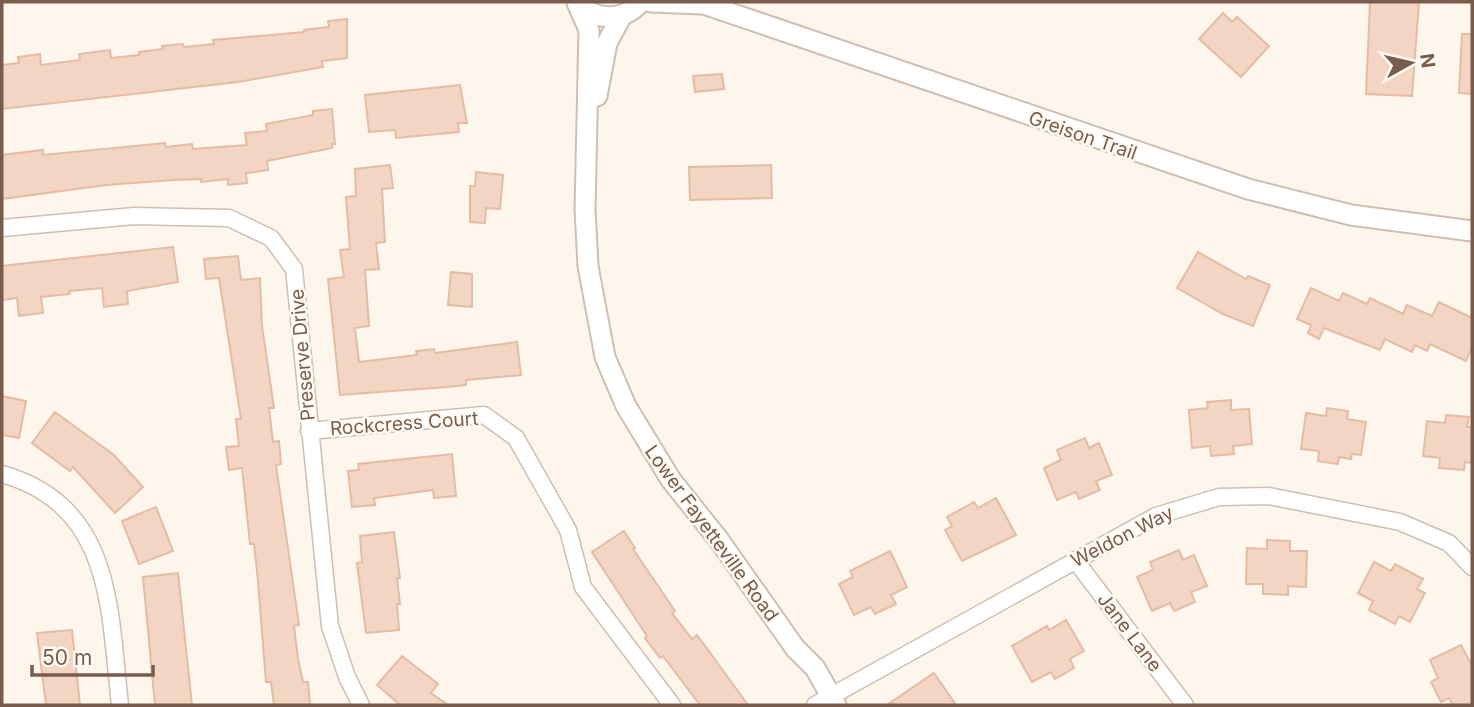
<svg xmlns="http://www.w3.org/2000/svg" width="1474" height="707" viewBox="0 0 1474 707" font-family="Inter,sans-serif">
<style>
.building{fill:#f3d5c3;stroke:#e6bba3;stroke-width:2}
.lines{fill:none;stroke-linecap:round;stroke-linejoin:round}
.minor-casing{stroke:#d1beb0;stroke-width:19}
.tertiary-casing{stroke:#d1beb0;stroke-width:23}
.minor{stroke:#fff;stroke-width:16}
.tertiary{stroke:#fff;stroke-width:19}
.labels{text-anchor:middle;stroke-width:5;stroke-linejoin:round;paint-order:stroke}
.street-label{font-size:19px;fill:#7a5c4d;stroke:#fffaf3}
</style>
<rect width="100%" height="100%" fill="#fdf6ec"/>
<path class="building" d="M1370,2H1419L1412,96L1366,94Z
M1223,13L1232,22L1237,17L1269,46L1241,77L1199,39Z
M347,19V58L322,61L323,67L238,82L2,109V65L19,63L18,57L40,54L41,65L80,60L79,54L110,50L111,58L139,55V52L163,49L162,46L183,44L184,47L214,44L213,40L304,32V30L329,27L328,21Z
M1462,34H1472V94L1459,93Z
M722,74L724,89L695,92L693,76Z
M460,85L467,123H458L459,132L396,138L395,130L369,132L365,95Z
M332,109L335,144H332V148L267,161L268,170L246,173L247,183L228,185V179L201,182V179L174,180L106,185L2,199V155L43,150V155L165,143L166,147L192,144L193,149L247,145L245,133L267,131L266,124L313,115V111Z
M390,165L393,188L382,189L385,242L376,243L379,269L365,270L369,326L355,328L359,362L417,355L416,351L434,349L435,353L517,342L521,375L466,380V385L447,387L340,395L328,279L344,277L340,250L350,249L346,197L356,196L355,169Z
M771,165L772,198L690,200L689,167Z
M476,172L503,175L500,209L486,208L485,223L470,222V186H475Z
M173,247L178,282L127,291L128,304L104,307L102,288L69,291L70,294L41,297L43,313L19,316L17,298L2,300V266Z
M1198,252L1246,279L1248,276L1270,285L1253,326L1223,314L1177,288Z
M238,256L241,280L260,278L262,326L274,408H269L273,442L279,441L281,464L276,465L299,625L294,626L298,659L303,682H308L310,705H274L271,682H266L258,581L254,544H250L242,468L229,470L226,447L239,446L236,419H241L219,278L206,279L204,259Z
M451,272L472,274V307L448,305Z
M1311,288L1339,301L1343,293L1367,304L1370,298L1403,314L1407,305L1432,316L1439,302L1472,318V348L1466,361L1430,344L1427,351L1415,345L1412,352L1385,339L1380,350L1324,328L1319,339L1308,333L1311,325L1297,319Z
M2,396L26,401L19,438L2,435Z
M1231,400V410L1249,409L1252,444L1233,446L1234,454L1211,456L1210,446L1192,448L1189,410L1208,408L1207,402Z
M1327,408L1348,411L1347,419L1366,422L1361,455L1352,454L1351,459L1339,457L1338,464L1318,461L1319,451L1301,449L1306,413L1326,416Z
M55,412L114,455L143,487L115,513L73,467L70,471L32,443Z
M1446,415L1469,417L1467,427H1472V463L1465,462L1464,470L1439,468L1440,458L1423,456L1427,421L1445,423Z
M1085,438L1089,448L1099,443L1112,475L1096,481L1100,490L1079,499L1076,492L1057,500L1044,468L1061,460L1057,450Z
M452,454L456,496L434,498L433,490L374,498L375,505L352,507L348,471L359,470L358,464Z
M996,498L1016,535L962,561L945,530L952,526L947,517L974,502L978,508Z
M156,507L173,551L139,564L122,521Z
M624,531L635,548L633,549L675,611L672,613L692,639L697,635L748,705H700L663,656L660,658L645,638L647,636L592,552Z
M394,532L400,578H397L400,604H397L399,630L366,633L357,563L362,562L360,536Z
M1267,540L1290,541V551H1307L1306,587L1288,586V595L1263,594V584H1246L1247,548L1267,549Z
M1179,550L1183,560L1194,555L1207,586L1191,592L1195,602L1174,611L1170,603L1152,611L1137,577L1153,570L1150,562Z
M890,551L907,587L891,595L896,604L875,614L871,607L854,615L839,584L853,577L850,571Z
M1374,562L1391,571L1395,564L1423,579L1417,589L1425,593L1410,622L1399,616L1395,624L1369,610L1373,601L1358,593Z
M178,573L192,705H155L143,577Z
M1066,620L1084,651L1070,659L1074,668L1055,679L1051,672L1032,682L1012,646L1047,626L1049,630Z
M72,630L80,705H46L37,633Z
M1461,645L1472,666V705H1453L1449,698L1441,702L1431,682L1438,678L1430,660Z
M402,656L438,684L431,693L448,705H400L377,685Z
M934,673L956,705H887Z"/>
<g class="lines">
<g class="minor-casing">
<path id="minor" d="M2,228L134,216L229,218L271,238L294,269L330,626L347,677L361,705
M309,431L484,415L516,438L568,530L583,587L672,705
M2,474C114,506 109,610 120,705
M1075,560L1185,705
M815,705L1156,516L1219,497L1269,496L1400,522L1449,543L1472,567"/>
</g>
<g class="tertiary-casing">
<path id="tertiary" d="M651,2L702,4
M698,2L1248,189L1351,215L1472,231
M577,3L589,30L585,209L588,266L605,357L626,406L671,480L719,540L795,648L815,668L836,705
M577,3C596,21 623,22 641,2
M597,96L607,43L622,15"/>
</g>
<use href="#minor" class="minor"/>
<use href="#tertiary" class="tertiary"/>
</g>
<g class="labels">
<g class="street-label">
<text transform="translate(1083 135) rotate(19)" y="7">Greison Trail</text>
<text transform="translate(302 355) rotate(-95)" y="7">Preserve Drive</text>
<text transform="translate(404 423) rotate(-4)" y="7">Rockcress Court</text>
<text transform="translate(712 533) rotate(54)" y="7">Lower Fayetteville Road</text>
<text transform="translate(1122 536) rotate(-27)" y="7">Weldon Way</text>
<text transform="translate(1130 632) rotate(53)" y="7">Jane Lane</text>
</g>
</g>
<rect width="1474" height="707" fill="none" stroke="#7a5c4d" stroke-width="7"/>
<g transform="translate(1411 63) rotate(82)" stroke="#fffaf3" stroke-width="5" paint-order="stroke">
<path d="M0-5L12 26L0 18L-12 26Z" fill="#7a5c4d"/>
<text y="-10" font-size="19" font-weight="bold" text-anchor="middle" fill="#7a5c4d">N</text>
</g>
<path d="M32 665v10h121v-10" fill="none" stroke="#7a5c4d" stroke-width="3.5"/>
<text x="42" y="665" font-size="21" fill="#7a5c4d" stroke="#fffaf3" stroke-width="5" paint-order="stroke">50 m</text>
</svg>
